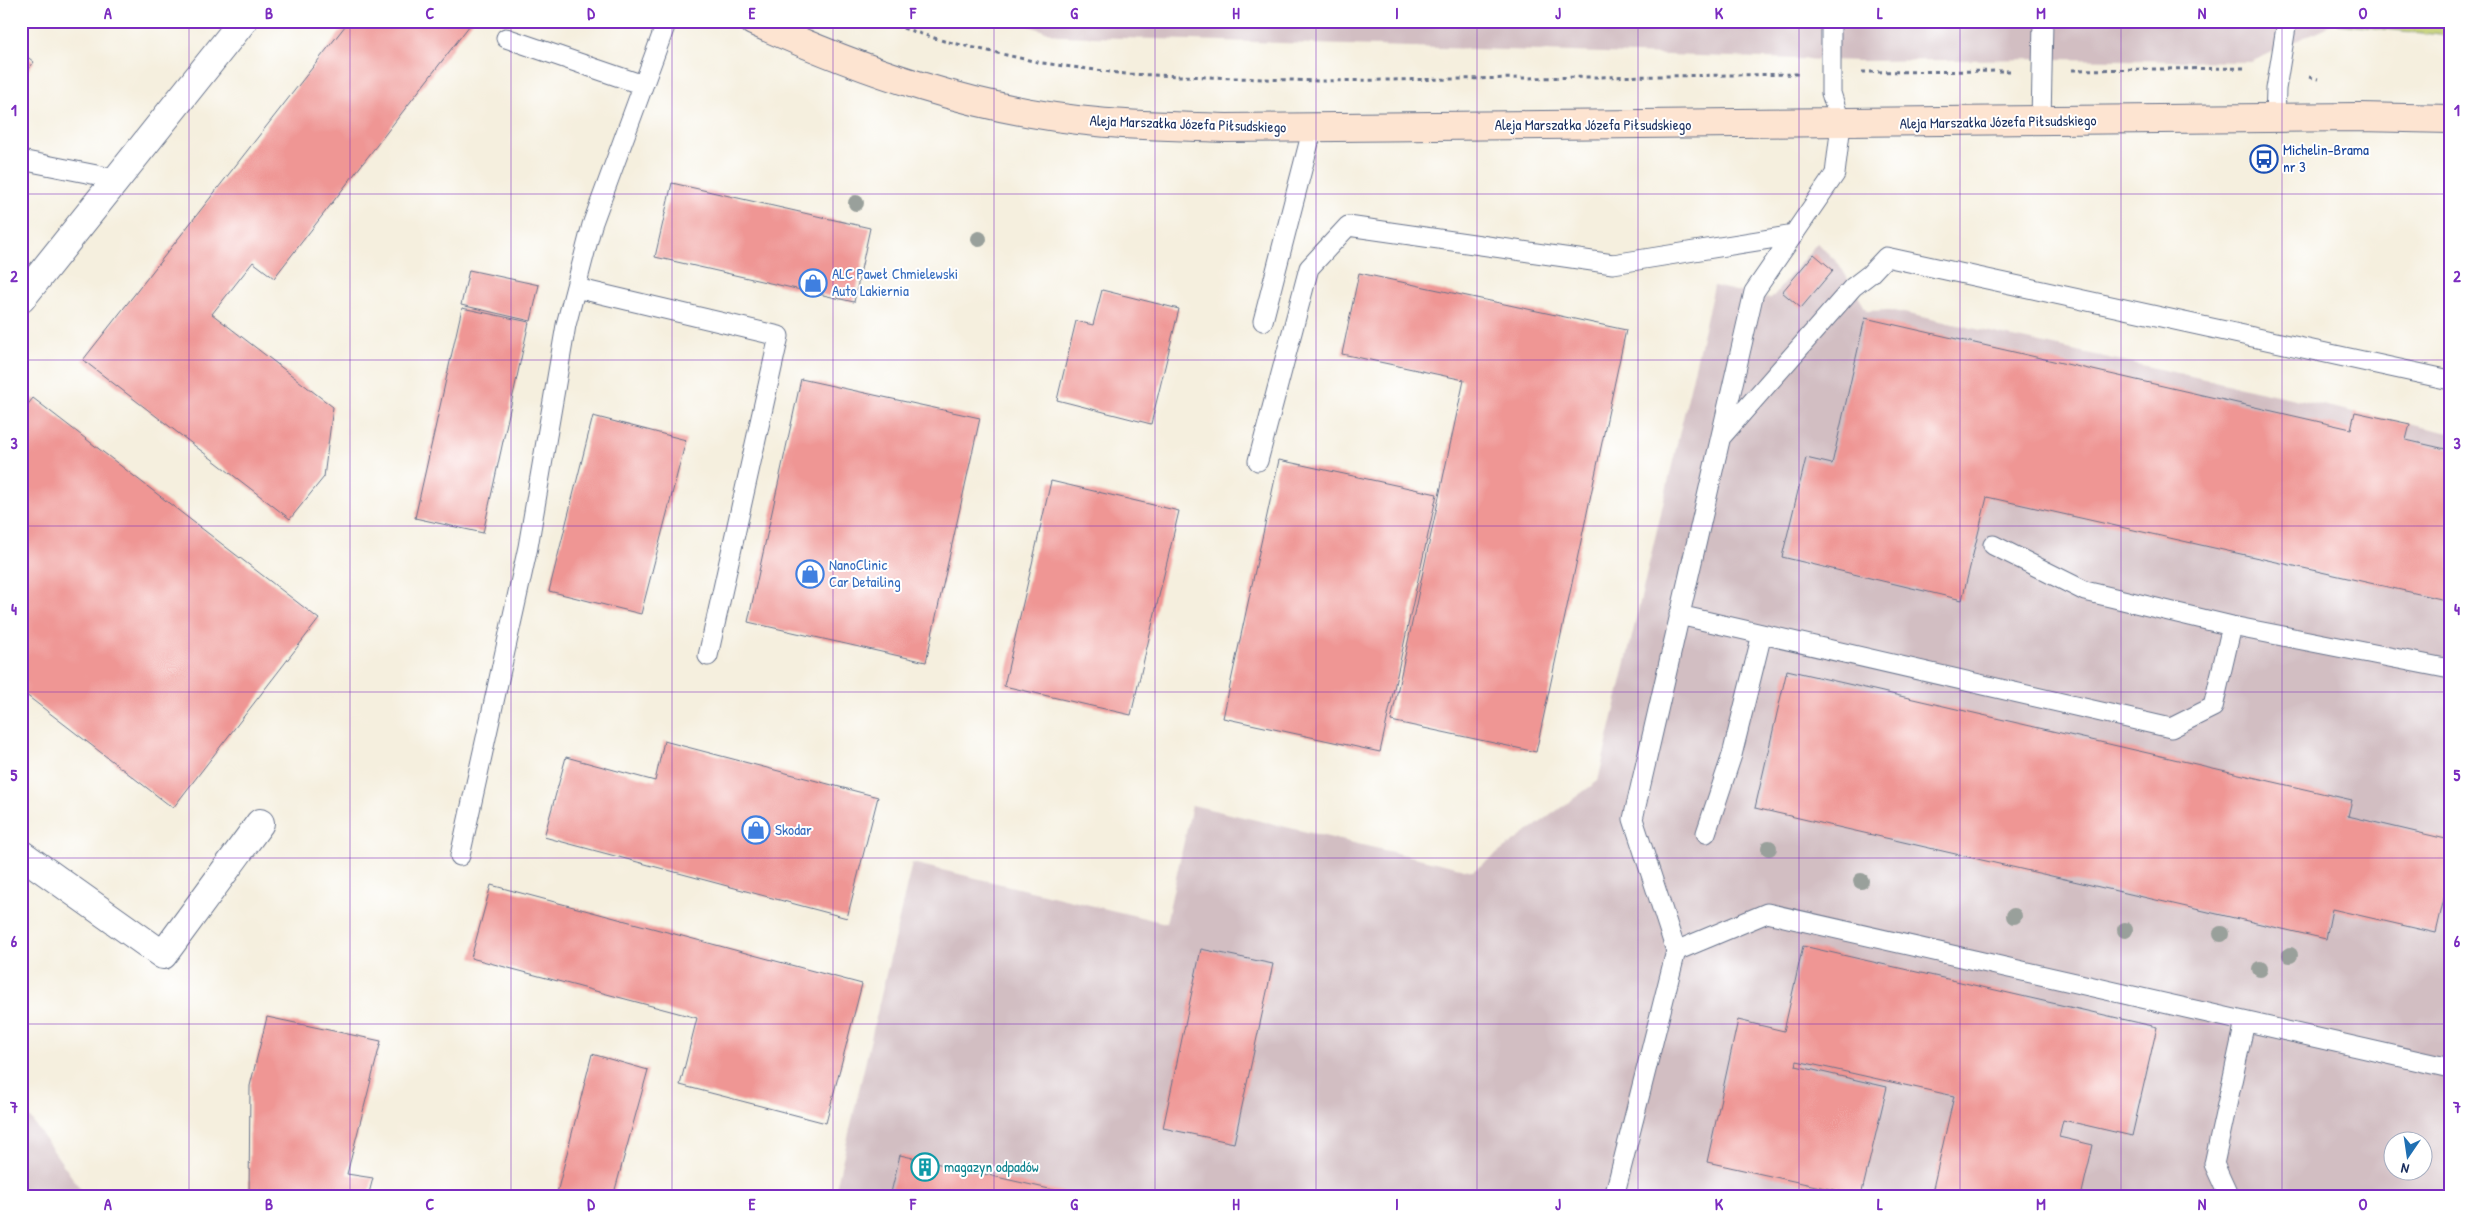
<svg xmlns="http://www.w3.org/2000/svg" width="2471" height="1218" viewBox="0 0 2471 1218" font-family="'Patrick Hand',sans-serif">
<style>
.industrial{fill:#d2bec2;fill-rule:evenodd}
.green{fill:#c3cf71;stroke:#6f7f68}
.building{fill:#ef9694}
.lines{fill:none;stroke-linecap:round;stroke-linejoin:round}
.lane-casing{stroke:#67728b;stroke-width:21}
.street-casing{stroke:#67728b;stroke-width:30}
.secondary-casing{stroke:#67728b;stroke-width:30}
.path{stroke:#67728b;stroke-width:3;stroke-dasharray:4 4;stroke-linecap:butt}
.lane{stroke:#fff;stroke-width:19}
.street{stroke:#fff;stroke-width:28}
.secondary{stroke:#fde4d1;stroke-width:28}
.tree{fill:#99a09b}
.grid{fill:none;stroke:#7b2cbf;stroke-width:1;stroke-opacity:0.55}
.labels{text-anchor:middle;stroke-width:4;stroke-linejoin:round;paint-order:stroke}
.street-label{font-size:15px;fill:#1b2f5e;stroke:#fff}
.transit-label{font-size:15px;fill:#164399;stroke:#fff;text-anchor:start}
.shop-label{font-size:15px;fill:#366cbe;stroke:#fff;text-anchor:start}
.culture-label{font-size:15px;fill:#0d838f;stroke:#fff;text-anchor:start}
.neatline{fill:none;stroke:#7b2cbf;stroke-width:2}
.grid-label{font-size:16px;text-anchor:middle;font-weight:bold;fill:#7b2cbf}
</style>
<rect width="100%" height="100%" fill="#fff"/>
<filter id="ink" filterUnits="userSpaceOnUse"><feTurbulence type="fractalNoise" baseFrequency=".02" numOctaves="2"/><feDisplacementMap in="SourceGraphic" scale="10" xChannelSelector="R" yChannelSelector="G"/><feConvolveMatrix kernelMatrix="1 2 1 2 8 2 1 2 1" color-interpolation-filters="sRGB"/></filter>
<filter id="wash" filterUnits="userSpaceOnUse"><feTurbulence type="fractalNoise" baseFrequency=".0096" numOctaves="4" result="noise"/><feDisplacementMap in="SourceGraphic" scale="20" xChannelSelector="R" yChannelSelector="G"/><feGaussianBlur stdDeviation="1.12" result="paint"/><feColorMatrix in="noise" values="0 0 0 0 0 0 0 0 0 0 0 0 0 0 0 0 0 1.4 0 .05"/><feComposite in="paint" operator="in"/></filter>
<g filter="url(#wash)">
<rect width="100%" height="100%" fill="#f5efde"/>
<path class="industrial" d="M1015,21H2339L2251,62L2053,59L1860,61L1060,36Z
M1817,243L1839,264L1867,311L1890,310L2450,433V1197H834L912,863L1166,923L1192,805L1473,871L1598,781L1714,286L1771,299ZM2394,1140H2424V1170H2394Z
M21,1105L86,1197H21Z"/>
<path class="green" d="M2339,21H2450V36L2337,24Z"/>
<g id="blocks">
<path class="building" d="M349,21H473L274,278L253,262L212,314L333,407L324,477L290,519L83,360Z
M21,52L34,62L21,79Z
M672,183L870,228L854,302L655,257Z
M1814,254L1833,270L1801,308L1782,292Z
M469,270L539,285L531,321L461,305Z
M1359,273L1626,330L1536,752L1391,721L1464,380L1342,354Z
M1102,290L1179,309L1151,424L1057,400L1076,321L1093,325Z
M462,308L529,322L483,533L415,518Z
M1865,318L2351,429L2355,412L2410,424L2406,440L2450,450V601L1987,497L1962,600L1782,557L1806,458L1832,464Z
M801,379L980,418L926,662L748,622Z
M33,398L319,619L173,808L21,691V413Z
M593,416L686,440L641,614L549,591Z
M1279,460L1437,494L1380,752L1223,718Z
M1051,481L1179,511L1131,715L1004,686Z
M1787,670L2352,800L2348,816L2450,840V873L2436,933L2332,909L2326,939L1755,808Z
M664,741L878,797L847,918L544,837L566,757L655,781Z
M491,885L862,984L826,1123L680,1085L697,1018L471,958Z
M1803,946L2157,1027L2132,1136L2063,1120L2059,1137L2093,1145L2081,1197H1931L1954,1096L1797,1061L1796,1066L1887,1087L1861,1196L1707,1162L1738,1020L1784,1031Z
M1201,949L1273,964L1234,1143L1163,1128Z
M267,1017L381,1041L347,1174L373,1178L368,1197H249L250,1086Z
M592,1054L648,1070L613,1197H556Z
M900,1155L1080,1196V1197H890Z"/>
</g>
</g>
<g filter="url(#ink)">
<use href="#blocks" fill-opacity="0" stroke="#67728b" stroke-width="1"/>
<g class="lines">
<g class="lane-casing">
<path id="lane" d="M506,38L643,85
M2275,119L2276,89L2287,21
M2041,122L2043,21
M21,160L117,179
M576,288L779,336L708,656
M1263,321L1313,127
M1722,436L1853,287L1870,274L1886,257L2450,380
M1258,461L1309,268L1348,226L1613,264L1794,235
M1993,545L2085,591L2232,626L2450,669
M1679,615L2171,728L2213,707L2232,626
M1706,833L1732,755L1762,634
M460,856L528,547L566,325L592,225L667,21
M1676,951L1767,913L2450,1068
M1614,1197L1676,951L1633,819L1754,292L1835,174L1841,124L1831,93V21
M2229,1197L2214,1164L2245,1022"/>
</g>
<g class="street-casing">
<path id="street" d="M21,299L243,21
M21,854L163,955L260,823"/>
</g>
<g class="secondary-casing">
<path id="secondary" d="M753,21C862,71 977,111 1097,122C1139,126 1183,126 1226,128L2360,117L2450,119"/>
</g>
<path class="path" d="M880,21L944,41L1042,63L1126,74L1318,81L1801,74
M2072,70L2248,68
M1862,72L2011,71
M2309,77L2318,79"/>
<use href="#lane" class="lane"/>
<use href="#street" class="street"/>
<use href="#secondary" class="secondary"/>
</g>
<g class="tree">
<circle cx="856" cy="203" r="8"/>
<circle cx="979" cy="239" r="8"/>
<circle cx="1769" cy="848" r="8"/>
<circle cx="1861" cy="881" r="8"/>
<circle cx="2014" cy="916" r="8"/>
<circle cx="2125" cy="930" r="8"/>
<circle cx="2221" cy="934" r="8"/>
<circle cx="2290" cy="955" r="8"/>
<circle cx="2260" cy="969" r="8"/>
</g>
</g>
<path class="grid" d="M189,21V1197M350,21V1197M511,21V1197M672,21V1197M833,21V1197M994,21V1197M1155,21V1197M1316,21V1197M1477,21V1197M1638,21V1197M1799,21V1197M1960,21V1197M2121,21V1197M2282,21V1197M21,194H2450M21,360H2450M21,526H2450M21,692H2450M21,858H2450M21,1024H2450"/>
<defs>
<g id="bus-ring" transform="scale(1.4375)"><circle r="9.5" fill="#fff" stroke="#1a4fb4" stroke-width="1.5"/><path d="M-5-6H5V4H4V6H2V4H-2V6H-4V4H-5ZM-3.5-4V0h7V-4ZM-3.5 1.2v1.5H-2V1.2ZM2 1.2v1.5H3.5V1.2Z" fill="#1a4fb4"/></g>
<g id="shop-ring" transform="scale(1.4375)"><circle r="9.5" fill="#fff" stroke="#3f7fe0" stroke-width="1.5"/><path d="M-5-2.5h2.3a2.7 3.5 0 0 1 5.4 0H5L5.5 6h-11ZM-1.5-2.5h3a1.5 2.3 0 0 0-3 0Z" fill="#3f7fe0"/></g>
<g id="building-ring" transform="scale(1.4375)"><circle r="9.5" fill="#fff" stroke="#0f9aa8" stroke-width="1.5"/><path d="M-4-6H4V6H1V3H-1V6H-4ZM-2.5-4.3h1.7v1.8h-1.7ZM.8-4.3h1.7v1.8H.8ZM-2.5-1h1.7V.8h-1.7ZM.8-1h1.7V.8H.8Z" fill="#0f9aa8"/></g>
</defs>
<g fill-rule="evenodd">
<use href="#bus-ring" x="2264" y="159"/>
<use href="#shop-ring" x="813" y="283"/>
<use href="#shop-ring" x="810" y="574"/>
<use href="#shop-ring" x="756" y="830"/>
<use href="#building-ring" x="925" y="1167"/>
</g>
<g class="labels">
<g class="street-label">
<text transform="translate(1998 122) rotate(-1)" y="5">Aleja Marszałka Józefa Piłsudskiego</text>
<text transform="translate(1188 124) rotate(2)" y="5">Aleja Marszałka Józefa Piłsudskiego</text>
<text x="1593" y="130">Aleja Marszałka Józefa Piłsudskiego</text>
</g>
<g class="transit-label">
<text x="2283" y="155">Michelin-Brama<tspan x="2283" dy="17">nr 3</tspan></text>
</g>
<g class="shop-label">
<text x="832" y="279">ALC Paweł Chmielewski<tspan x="832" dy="17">Auto Lakiernia</tspan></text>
<text x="829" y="570">NanoClinic<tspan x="829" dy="17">Car Detailing</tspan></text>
<text x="775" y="835">Skodar</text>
</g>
<g class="culture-label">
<text x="944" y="1172">magazyn odpadów</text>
</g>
</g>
<rect width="2471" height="1218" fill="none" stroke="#fff" stroke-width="55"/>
<g transform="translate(2408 1156) rotate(193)"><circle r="24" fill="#ffffff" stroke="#a4acbf"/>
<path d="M0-4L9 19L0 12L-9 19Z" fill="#1f6fb2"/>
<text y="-8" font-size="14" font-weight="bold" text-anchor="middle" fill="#1b2f5e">N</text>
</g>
<rect x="28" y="28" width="2416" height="1162" class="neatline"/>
<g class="grid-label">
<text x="108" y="19">A</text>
<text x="269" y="19">B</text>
<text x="430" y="19">C</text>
<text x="591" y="19">D</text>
<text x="752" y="19">E</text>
<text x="913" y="19">F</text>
<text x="1074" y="19">G</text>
<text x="1236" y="19">H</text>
<text x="1397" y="19">I</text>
<text x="1558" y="19">J</text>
<text x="1719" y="19">K</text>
<text x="1880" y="19">L</text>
<text x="2041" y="19">M</text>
<text x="2202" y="19">N</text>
<text x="2363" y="19">O</text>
<text x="14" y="116">1</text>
<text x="2457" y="116">1</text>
<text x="14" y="282">2</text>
<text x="2457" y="282">2</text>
<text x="14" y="449">3</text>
<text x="2457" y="449">3</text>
<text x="14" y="615">4</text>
<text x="2457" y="615">4</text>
<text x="14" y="781">5</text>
<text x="2457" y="781">5</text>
<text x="14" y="947">6</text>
<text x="2457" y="947">6</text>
<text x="14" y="1113">7</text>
<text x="2457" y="1113">7</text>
<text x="108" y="1210">A</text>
<text x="269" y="1210">B</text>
<text x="430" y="1210">C</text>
<text x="591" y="1210">D</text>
<text x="752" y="1210">E</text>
<text x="913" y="1210">F</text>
<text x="1074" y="1210">G</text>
<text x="1236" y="1210">H</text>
<text x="1397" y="1210">I</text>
<text x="1558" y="1210">J</text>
<text x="1719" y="1210">K</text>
<text x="1880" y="1210">L</text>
<text x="2041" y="1210">M</text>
<text x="2202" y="1210">N</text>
<text x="2363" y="1210">O</text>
</g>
</svg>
